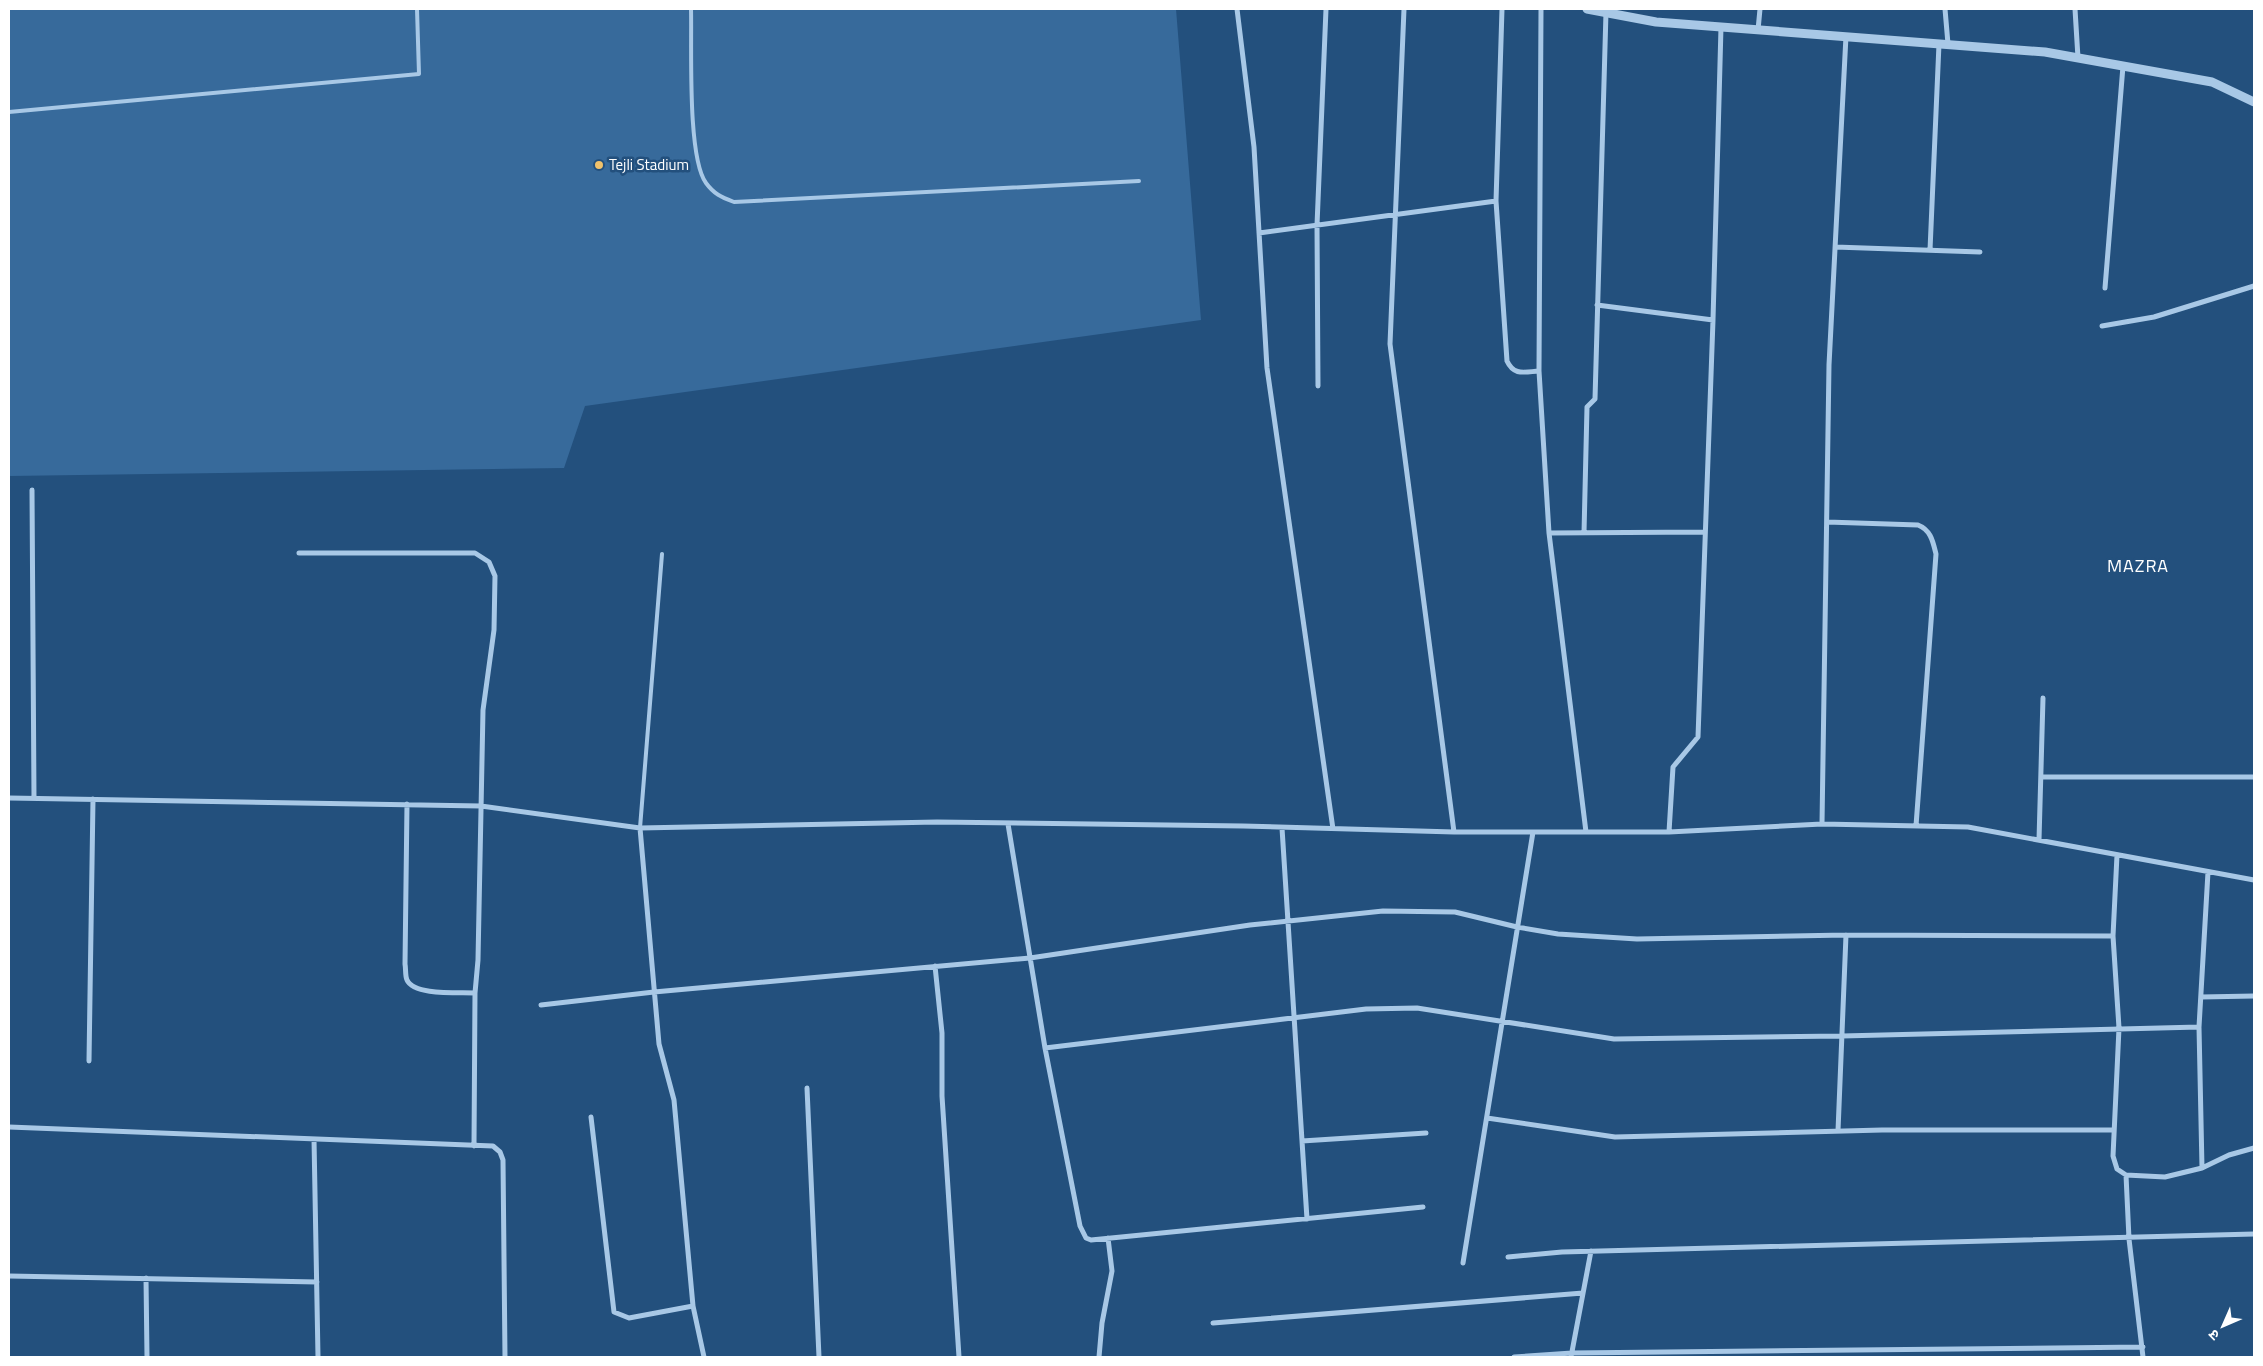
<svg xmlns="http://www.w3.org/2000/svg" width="2263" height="1366" viewBox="0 0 2263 1366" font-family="'Titillium Web','Noto Sans Devanagari',sans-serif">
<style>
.green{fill:#376a9b}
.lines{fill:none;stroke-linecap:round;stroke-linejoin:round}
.service{stroke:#a8c8e6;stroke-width:4}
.minor{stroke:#a8c8e6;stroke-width:5}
.tertiary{stroke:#a8c8e6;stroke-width:9}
.poi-dot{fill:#f0c26c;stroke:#23507d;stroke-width:2}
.labels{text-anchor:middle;stroke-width:5;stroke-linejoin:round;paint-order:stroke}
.poi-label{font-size:15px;fill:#fff;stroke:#23507d;text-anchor:start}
.quarter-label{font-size:18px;letter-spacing:1px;fill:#fff;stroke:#23507d}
</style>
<rect width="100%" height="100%" fill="#23507d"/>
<path class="green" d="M9,9H1176L1201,320L585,406L564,468L9,476Z"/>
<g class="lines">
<path class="service" d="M691,9C692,45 687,157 706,183C714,194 721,197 734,202L1139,181
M9,112L419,74L417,9
M640,828L662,554"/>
<path class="minor" d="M1237,9L1254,147L1267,368L1333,829
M1404,9L1390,344L1454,832
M1502,9L1496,201L1507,361C1514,376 1524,372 1539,371
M1541,9L1539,371L1549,533L1586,832
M1945,9L1948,44
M2075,9L2078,58
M1758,30L1760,9
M1259,233L1496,201
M1835,247L1980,252
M1930,250L1939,44
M2105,288L2123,66
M1597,305L1713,320
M2102,326L2154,317L2254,286
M1318,386L1317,225L1326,9
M32,490L34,798
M1827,522L1918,525C1931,530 1933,542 1936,554L1916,826
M1549,533L1705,532
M1584,533L1587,407L1595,399L1606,12
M299,553H475L489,562L495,576L494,630L483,710L478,960L475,993L474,1146
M2041,777H2254
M9,798L481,806L640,828L937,822L1243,826L1454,832H1669L1822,824L1968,827L2254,880
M407,804L405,964C406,969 405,976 407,980C414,996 460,992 475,993
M1008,824L1045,1048L1080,1226L1086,1238L1091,1240L1423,1207
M1822,824L1829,365L1846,36
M640,828L659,1044L674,1100L693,1306L704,1357
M1282,828L1307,1219
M1669,832L1673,767L1698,737L1713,320L1721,27
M2039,840L2043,698
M2117,855L2113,936L2119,1028L2113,1156L2117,1169L2126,1175L2165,1177L2202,1168L2229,1155L2254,1148
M935,966L942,1033V1096L959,1357
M2201,997L2254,996
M541,1005L654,992L1030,958L1250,925L1383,911L1455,912L1517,927L1558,934L1637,939L1846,935L2113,936
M1045,1048L1366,1009L1417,1008L1614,1039L1842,1036L2199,1027
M89,1061L93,799
M807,1088L819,1357
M591,1117L614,1312L629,1318L693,1306
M1487,1118L1615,1137L1882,1130H2113
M9,1127L493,1146L500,1152L503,1160L505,1357
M1838,1131L1846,935
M314,1139L318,1357
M1302,1141L1426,1133
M2202,1168L2199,1027L2208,872
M2126,1175L2129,1239L2143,1357
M1508,1257L1562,1252L2254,1234
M1463,1263L1533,832
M9,1276L317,1282
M146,1278L147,1357
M1213,1323L1583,1293
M1099,1357L1102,1323L1112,1271L1108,1238
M1514,1357L1572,1353L2143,1347
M1571,1357L1591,1251"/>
<path class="tertiary" d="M1587,9L1656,22L2045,52L2212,82L2254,102"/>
</g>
<circle class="poi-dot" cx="599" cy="165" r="5"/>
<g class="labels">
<g class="poi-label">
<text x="609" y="170">Tejli Stadium</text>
</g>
<g class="quarter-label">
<text x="2138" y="572">MAZRA</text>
</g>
</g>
<rect width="2263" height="1366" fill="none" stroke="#ffffff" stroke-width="20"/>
<g transform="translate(2223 1326) rotate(225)" stroke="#23507d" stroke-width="4" paint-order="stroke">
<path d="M0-4L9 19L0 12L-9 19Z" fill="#ffffff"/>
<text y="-8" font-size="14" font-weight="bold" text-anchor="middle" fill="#ffffff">उ</text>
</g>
</svg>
